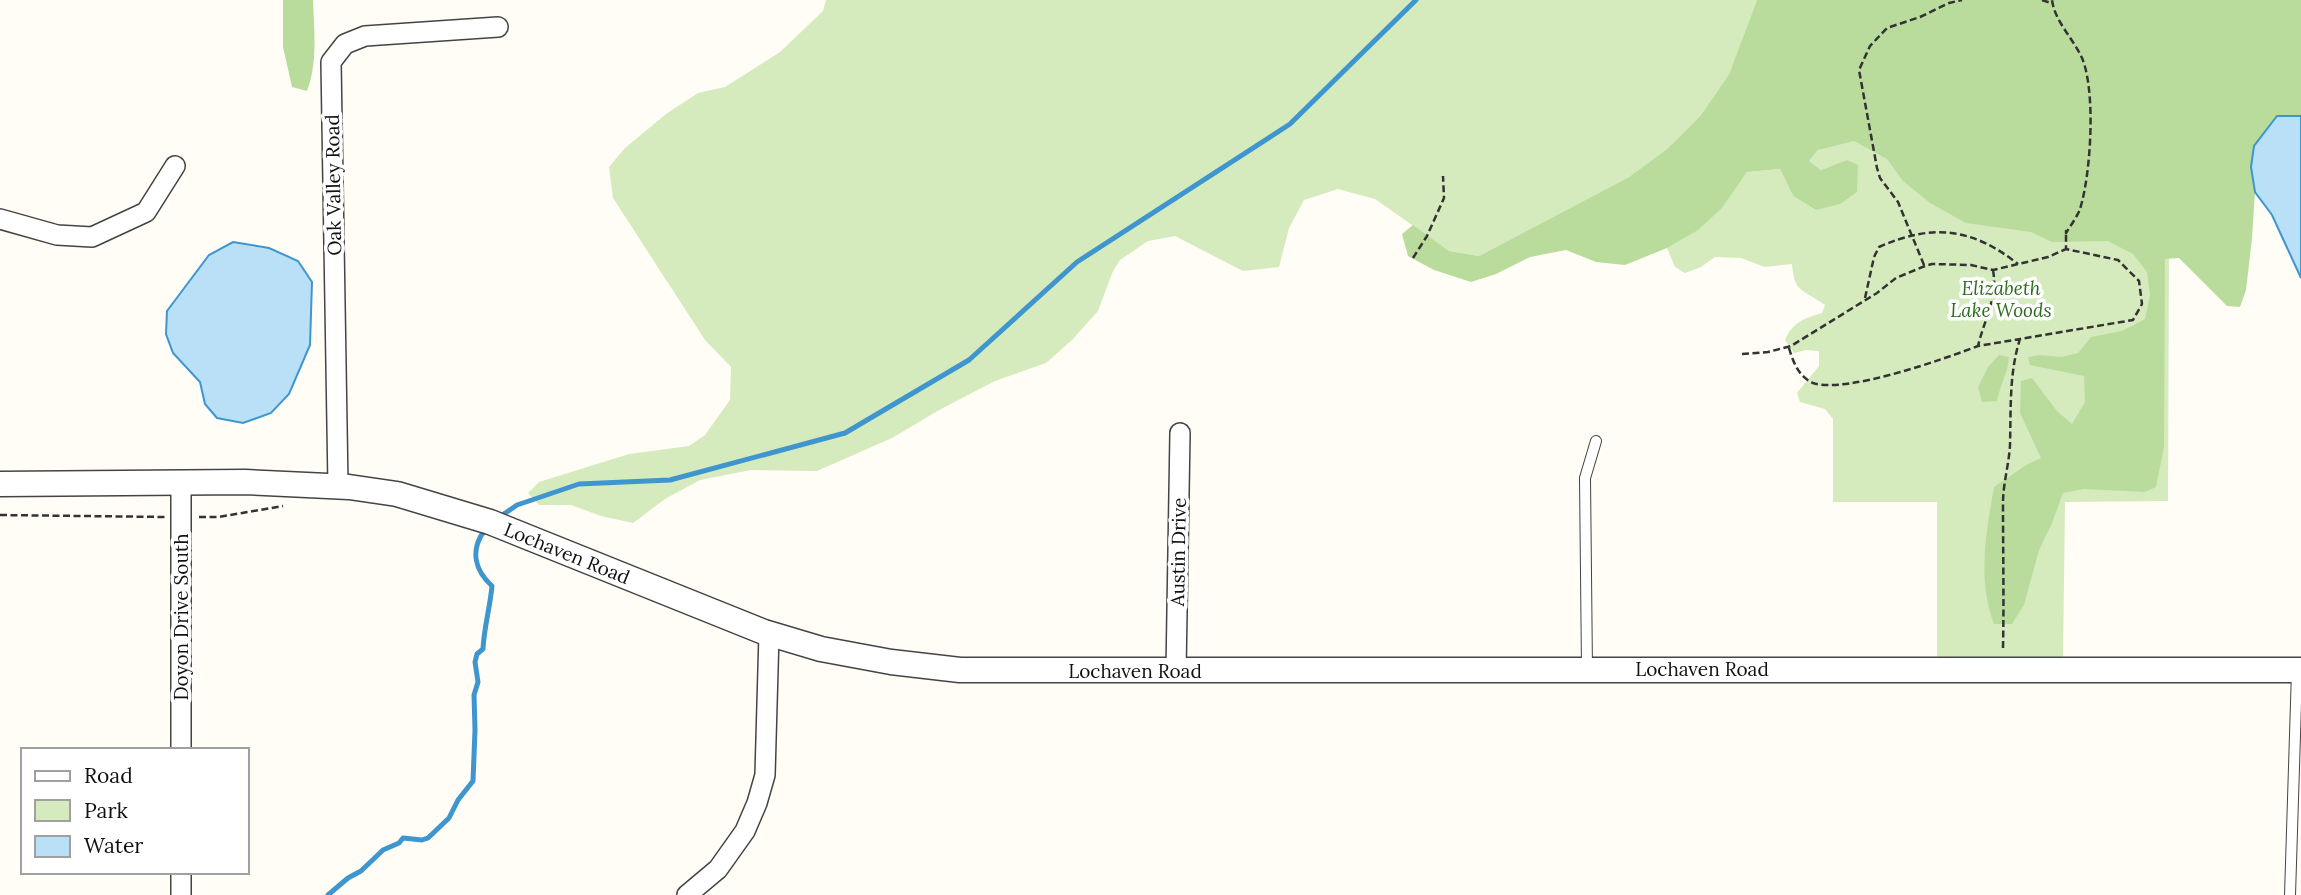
<svg xmlns="http://www.w3.org/2000/svg" width="2301" height="895" viewBox="0 0 2301 895" font-family="Lora,serif">
<style>
.green{fill:#d5ebbd}
.forest{fill:#b9dc9c}
.water{fill:#b9e0f7;stroke:#3f96cf;stroke-width:2}
.lines{fill:none;stroke-linecap:round;stroke-linejoin:round}
.stream{stroke:#3f96cf;stroke-width:5}
.service-casing{stroke:#444;stroke-width:12}
.minor-casing{stroke:#444;stroke-width:22}
.tertiary-casing{stroke:#444;stroke-width:27}
.path{stroke:#333;stroke-width:2.5;stroke-dasharray:7 3.5;stroke-linecap:butt}
.service{stroke:#fff;stroke-width:10}
.minor{stroke:#fff;stroke-width:19}
.tertiary{stroke:#fff;stroke-width:24}
.labels{text-anchor:middle;stroke-width:7;stroke-linejoin:round;paint-order:stroke}
.street-label{font-size:19px;fill:#111;stroke:#fff}
.park-label{font-size:19px;font-style:italic;fill:#2f6b1f;stroke:#fff}
</style>
<rect width="100%" height="100%" fill="#fffdf5"/>
<path class="green" d="M826,0H1757L1729,74L1701,115L1667,149L1629,177L1479,256L1449,251L1375,199L1338,189L1304,200L1289,228L1279,267L1243,271L1175,236L1148,241L1120,260L1113,271L1098,311L1072,340L1046,363L995,381L941,409L892,438L817,471L751,470L700,480L665,499L633,523L601,516L571,505H539L528,493L539,482L629,454L689,446L705,435L730,400L731,367L705,340L613,198L609,167L625,148L666,114L698,93L725,87L780,52L823,11Z
M2170,0L2168,501L2065,502L2063,659L1937,658V502H1833V419L1825,409L1800,402L1797,393L1819,366V351L1806,350L1794,353L1785,340C1792,323 1804,318 1822,313L1825,305C1804,289 1794,294 1792,264L1765,267L1741,258L1715,257L1701,267L1685,273L1675,267L1667,248C1708,224 1719,211 1747,172L1780,169L1793,196L1816,210L1834,165L1821,170L1809,161L1818,150Z"/>
<path class="forest" d="M283,0H313C314,30 318,62 307,91L292,87L283,47Z
M1757,0H2301V116H2277L2251,167L2255,192L2252,238L2246,290L2240,307L2227,306L2179,258L2165,259L2164,447L2156,487L2145,492L2084,489L2063,493L2052,523L2039,550L2024,605L2012,624H1994C1977,579 1986,533 1994,487L2026,465L2041,458L2020,413L2021,381L2032,378L2057,411L2072,424L2085,402L2084,376L2030,365L2028,357L2039,355L2062,357L2078,353L2091,337L2122,331L2145,319L2150,295L2147,272L2133,254L2108,241L2052,242L2031,232L1966,223L1930,203L1903,181L1887,159L1854,141L1818,150L1809,161L1821,170L1847,160L1858,165L1857,192L1840,204L1816,210L1793,196L1780,169L1747,172L1721,209L1698,230L1667,248L1625,265L1596,262L1566,250L1530,257L1496,274L1471,282L1434,270L1408,256L1402,234L1413,225L1449,251L1479,256L1629,177L1667,149L1701,115L1729,74Z
M1999,355L2009,357C2008,373 2000,385 1997,401L1982,402L1978,387L1988,367Z"/>
<path class="water" d="M2277,116H2301V278L2272,215L2255,192L2251,167L2254,146Z
M233,242L269,248L298,261L312,282L310,345L289,394L271,413L243,423L217,418L205,404L200,382L173,353L166,334L167,311L209,255Z"/>
<g class="lines">
<path class="stream" d="M501,516L517,505L579,484L670,480L845,433L969,360L1077,262L1290,124L1416,0
M328,895L348,878L361,871L383,850L399,843L403,838L422,840L428,838L449,818L458,800L473,781L475,730L474,695L478,682L475,662L477,654L483,649C484,627 490,608 492,586C475,570 470,551 484,531"/>
<g class="service-casing">
<path id="service" d="M1587,669L1585,478L1596,441
M2290,895L2297,671"/>
</g>
<g class="minor-casing">
<path id="minor" d="M0,219L57,235L92,237L146,212L175,166
M181,484V750
M338,486L331,62L345,44L365,36L498,27
M1176,671L1180,433
M181,872V895
M687,895L718,869L745,831L757,803L765,775L769,634"/>
</g>
<g class="tertiary-casing">
<path id="tertiary" d="M0,484L245,482L349,487L397,494L490,522L764,632L821,649L891,662L960,670H2301"/>
</g>
<path class="path" d="M2042,0L2051,3
M1413,258L1427,236L1444,198L1443,176
M1924,265L1898,202L1880,178L1877,168L1859,70L1870,46L1887,28L1920,17L1949,3L1962,0
M1993,270C1998,298 1984,320 1978,346L2020,339
M1865,298L1874,257L1879,247C1933,223 1972,228 2018,264
M1789,348C1793,362 1799,377 1813,383C1846,394 1944,359 1978,346
M1742,354L1768,352L1791,346L1877,293L1896,278L1925,266L1932,264L1971,265L1993,270L2048,257L2066,249
M0,515L165,517
M199,517H218L283,506
M2003,648C2004,600 2003,552 2003,503C2003,484 2009,464 2010,445C2011,409 2009,373 2020,339L2133,320L2142,304L2139,281L2118,260L2066,249V231V233C2071,225 2077,217 2080,209C2091,174 2096,91 2082,58C2073,38 2055,22 2052,0"/>
<use href="#service" class="service"/>
<use href="#minor" class="minor"/>
<use href="#tertiary" class="tertiary"/>
</g>
<g class="labels">
<g class="street-label">
<text transform="translate(333 185) rotate(-91)" y="7">Oak Valley Road</text>
<text transform="translate(1178 552) rotate(-89)" y="7">Austin Drive</text>
<text transform="translate(567 553) rotate(22)" y="7">Lochaven Road</text>
<text transform="translate(181 617) rotate(-90)" y="7">Doyon Drive South</text>
<text x="1702" y="676">Lochaven Road</text>
<text x="1135" y="678">Lochaven Road</text>
</g>
<g class="park-label">
<text x="2001" y="295">Elizabeth<tspan x="2001" dy="22">Lake Woods</tspan></text>
</g>
</g>
<rect x="21" y="748" width="228" height="126" fill="#ffffff" stroke="#a0a0a0" stroke-width="2"/>
<rect x="35" y="771" width="35" height="10" fill="#ffffff" stroke="#a0a0a0" stroke-width="2"/>
<text x="84" y="783" font-size="21" fill="#111111">Road</text>
<rect x="35" y="800" width="35" height="21" fill="#d5ebbd" stroke="#a0a0a0" stroke-width="2"/>
<text x="84" y="818" font-size="21" fill="#111111">Park</text>
<rect x="35" y="836" width="35" height="21" fill="#b9e0f7" stroke="#a0a0a0" stroke-width="2"/>
<text x="84" y="853" font-size="21" fill="#111111">Water</text>
</svg>
